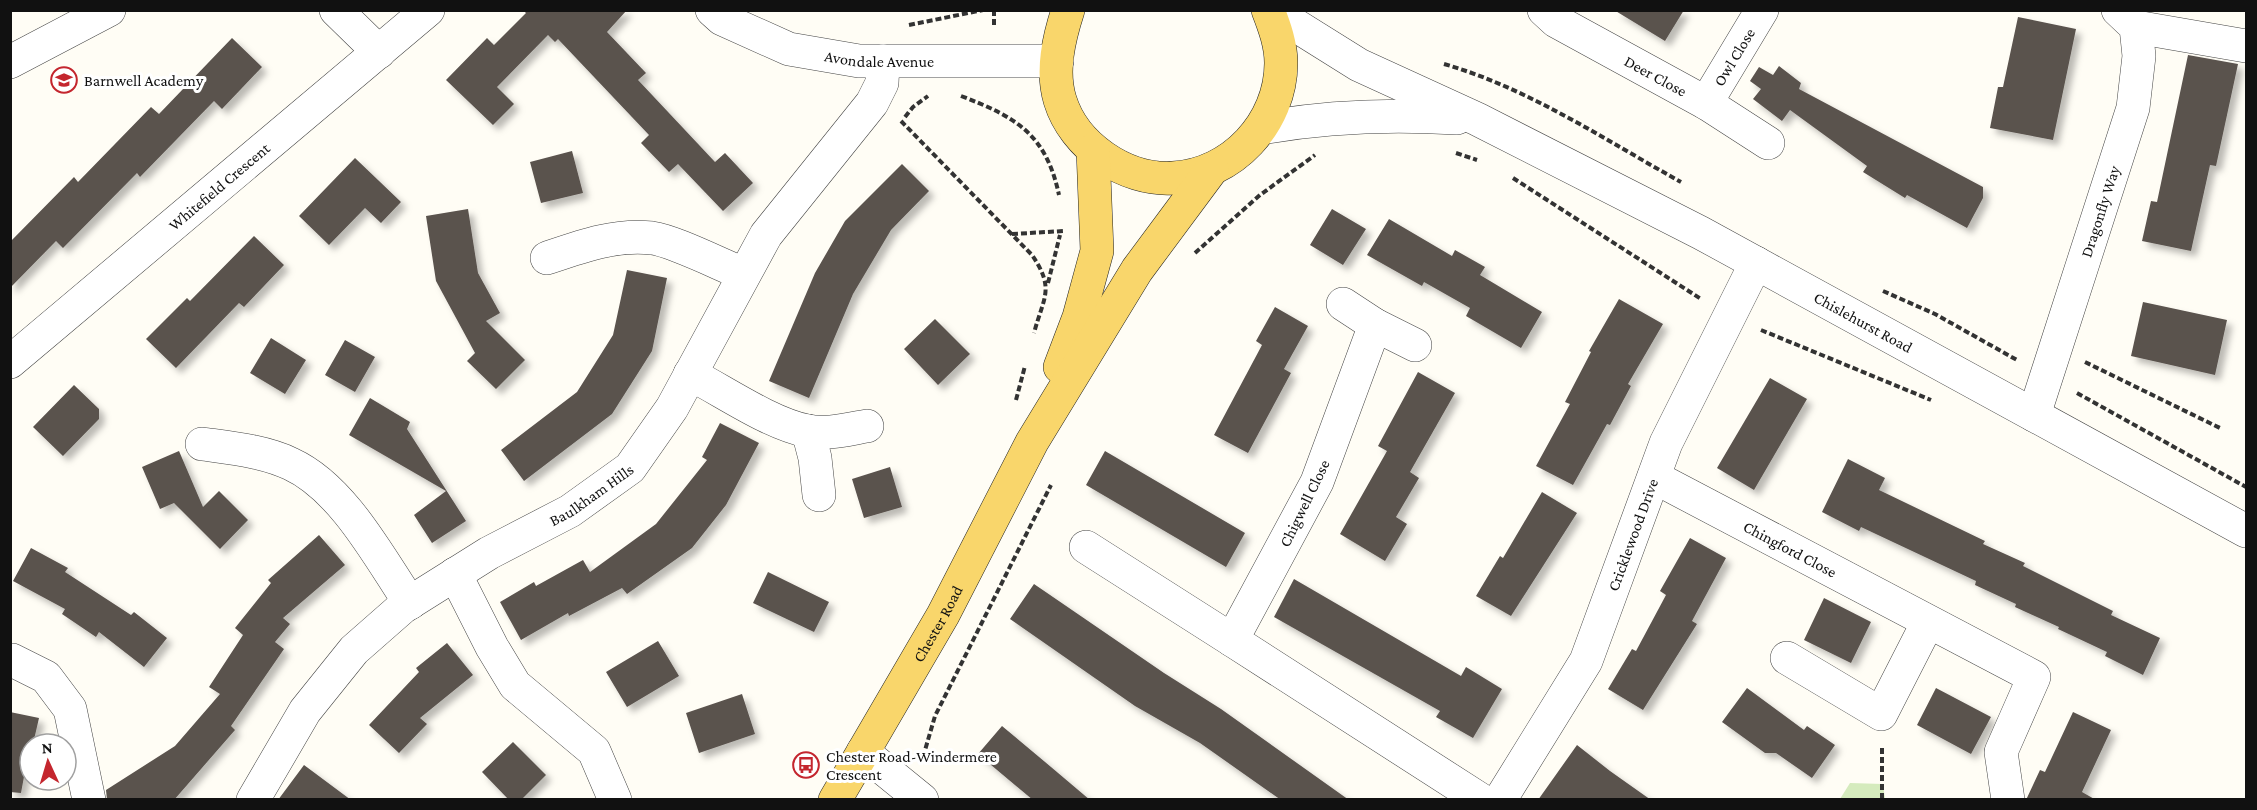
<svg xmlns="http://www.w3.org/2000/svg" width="2257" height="810" viewBox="0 0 2257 810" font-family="'Crimson Pro',serif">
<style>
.green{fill:#d5ebbd}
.building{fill:#5a524d;filter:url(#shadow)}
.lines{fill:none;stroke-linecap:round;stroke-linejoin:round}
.minor-casing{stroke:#444;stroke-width:34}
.major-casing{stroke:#222;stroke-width:34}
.path{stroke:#333;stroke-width:4;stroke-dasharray:6 3;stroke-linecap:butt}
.minor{stroke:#fff;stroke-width:33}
.major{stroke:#f9d66b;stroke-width:33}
.labels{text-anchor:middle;stroke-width:6;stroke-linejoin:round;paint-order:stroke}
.street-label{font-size:16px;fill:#111;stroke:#fff}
.poi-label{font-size:16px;fill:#111;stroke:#fff;text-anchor:start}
</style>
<defs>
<filter id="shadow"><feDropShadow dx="5.5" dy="5.5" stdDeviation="3" flood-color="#0004"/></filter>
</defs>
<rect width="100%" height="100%" fill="#fffdf5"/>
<path class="green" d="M1850,783L1883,784L1885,799H1840Z"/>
<path class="building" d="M523,10H627L607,32L646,73L638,80L715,162L725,153L753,183L723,211L678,164L669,172L641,143L649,135L558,39L555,42L548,35L497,87L514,104L493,125L446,80L487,38L494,45L526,13Z
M1614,10H1684L1665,41Z
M2018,17L2076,29L2053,140L1990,128L1998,87H2003Z
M232,38L262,67L222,109L214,101L140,177L137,173L63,248L56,241L10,288V242L74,177L78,182L151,107L159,114Z
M2188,55L2238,64L2216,166L2210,165L2191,251L2142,241L2151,201L2157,202Z
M1779,66L1801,83L1799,89L1983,187V198L1967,228L1907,195L1905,198L1863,172L1867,166L1790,110L1782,121L1753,99L1761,89L1750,81L1759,67L1773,75Z
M572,151L583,193L541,203L530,162Z
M355,158L401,202L381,223L365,208L329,245L299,216Z
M902,164L929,191L891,230L853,294L809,398L769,381L815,273L845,221Z
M468,209L478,273L500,313L486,321L525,360L496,389L467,361L475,353L436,281L426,216Z
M1332,209L1366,229L1343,265L1310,245Z
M1389,219L1452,256L1455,250L1485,267L1480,275L1542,312L1521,348L1466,316L1470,308L1424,282L1422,286L1367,255Z
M254,236L284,265L244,307L239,303L176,368L146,339L187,298L190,301Z
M627,270L667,278L652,351L612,414L524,481L501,450L577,392L613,335Z
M1619,299L1663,324L1628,384L1631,386L1610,425L1607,424L1573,485L1536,466L1570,404L1565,402L1591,352L1589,351Z
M2143,302L2227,320L2215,375L2131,356Z
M1275,307L1308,326L1284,369L1291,373L1248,453L1214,435L1262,345L1256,341Z
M935,319L970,354L938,385L904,349Z
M271,338L306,360L285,394L250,373Z
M345,340L375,357L355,392L325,375Z
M1418,372L1455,393L1410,472L1419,478L1396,517L1407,524L1385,561L1340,534L1387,451L1378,446Z
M1770,378L1807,399L1754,490L1717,468Z
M74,385L99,409V419L63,456L33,427Z
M370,398L410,422L407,429L466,521L432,543L414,515L446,491L349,435Z
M720,423L759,443L726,505L692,548L627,594L622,588L569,616L568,613L521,640L500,602L534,582L536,586L583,560L590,572L656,524L707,460L702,457Z
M179,451L203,507L219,491L248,520L220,549L174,503L160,509L142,467Z
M1105,451L1245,533L1226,567L1086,485Z
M1848,459L1885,478L1879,490L1985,541L1983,544L2025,563L2023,566L2113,611L2111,615L2160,638L2143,675L2105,656L2107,652L2058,629L2059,627L2015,607L2016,604L1975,585L1976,581L1861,527L1859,531L1822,512Z
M890,467L902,507L864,518L852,479Z
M1542,492L1577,513L1511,616L1476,596L1500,556L1503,558Z
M319,535L345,565L283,618L290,624L275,642L284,649L231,726L235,730L174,800H107L106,790L175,746L220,694L209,687L243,635L235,628L271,583L268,580Z
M1690,538L1726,558L1692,621L1697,624L1643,710L1608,689L1632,649L1636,651L1666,595L1660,591Z
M31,548L68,568L65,572L131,615L134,612L167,638L144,667L99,632L96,637L62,614L65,609L13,581Z
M768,572L829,602L814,632L753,603Z
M1294,579L1461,676L1466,667L1502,689L1473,738L1436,717L1440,711L1274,617Z
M1034,584L1164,673L1221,709L1349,800H1281L1200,743L1135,706L1010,619Z
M1824,598L1871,622L1851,663L1804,640Z
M658,641L679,676L627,707L606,672Z
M447,643L473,675L420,718L427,724L399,753L369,725L419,672L416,668Z
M1747,688L1804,730L1807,726L1835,745L1812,778L1776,753H1765L1722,722Z
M1936,688L1991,717L1971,754L1917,725Z
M742,694L755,734L699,753L686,713Z
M10,712L39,718L33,744H30L21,793L10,792Z
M2073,712L2111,730L2082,792L2096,800H2026L2040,770L2045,772Z
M1002,726L1051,767L1090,800H1033L978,754Z
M513,742L546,775L521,800H509L482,772Z
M1577,745L1610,771L1651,800H1538Z
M304,765L351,800H278Z"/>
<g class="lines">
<g class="minor-casing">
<g id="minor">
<path d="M336,10L379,52"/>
<path id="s1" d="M712,10L722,19L789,49L859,61H1057"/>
<path id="s2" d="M1271,10L1359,65L1477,119L1701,233L2246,531"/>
<path id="s3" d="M1544,10L1556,21L1706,103L1768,143"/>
<path d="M2136,27L2246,46"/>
<path d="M10,62L109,10"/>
<path id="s4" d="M1706,103L1762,10"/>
<path d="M1262,128C1327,116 1391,114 1457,118"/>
<path d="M547,258C582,246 615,234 652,238C674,241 721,265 744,274"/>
<path d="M1343,304L1375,325L1415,345"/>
<path d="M1375,325L1317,482L1232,640L1481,800"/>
<path id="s5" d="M10,362L428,10"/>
<path d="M690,374C725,392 769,423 807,431C827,435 848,429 867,426"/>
<path id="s6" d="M2034,415L2133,108L2139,56L2136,27L2118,10"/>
<path d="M808,431L815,458L819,495"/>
<path d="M202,444C231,448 264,451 291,464C343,488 379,557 410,603"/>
<path id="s7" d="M1654,477L2034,677L2001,752L2008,800"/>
<path d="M1086,547L1232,640"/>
<path d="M455,574L492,647L515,685L594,751L615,800"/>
<path d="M1787,658L1881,714L1928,622"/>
<path d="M12,660L46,677L70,709L89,800"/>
<path d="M863,752L922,800"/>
<path id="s8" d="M253,800L305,711L354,650L403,607L489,553L570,511L630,468L672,408L766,235L872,103L882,83L883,61"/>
<path id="s9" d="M1500,800L1586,661L1666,443L1756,263"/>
</g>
</g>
<g class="major-casing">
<g id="major">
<path d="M1068,10C1059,38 1051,71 1060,100C1074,146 1125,181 1173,178C1232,175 1281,123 1281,63C1281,45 1275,28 1268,10"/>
<path d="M1060,367L1079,317L1097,251L1093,150"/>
<path id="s10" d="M835,800L943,615L1032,442L1137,270L1212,169"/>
</g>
</g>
<path class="path" d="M994,10V28
M909,25L983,10
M1444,64C1528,88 1605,140 1681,182
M961,96C1016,117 1046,134 1059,195
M905,117L913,107L928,96
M901,121L1032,255C1055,289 1044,296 1034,333
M1456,153L1477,160
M1513,178L1701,299
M1012,234L1064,231
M1195,253L1260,195L1315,155
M1048,283L1060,235
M1883,291L1935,314L2017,360
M1761,330L1931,400
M2085,362L2222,429
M2077,393L2246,487
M1016,400L1025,366
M1882,748V800
M923,757L935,716L1051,485"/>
<use href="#minor" class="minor"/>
<use href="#major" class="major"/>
</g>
<defs>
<g id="school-ring" transform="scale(1.35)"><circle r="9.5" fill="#fff" stroke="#c4262e" stroke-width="1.5"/><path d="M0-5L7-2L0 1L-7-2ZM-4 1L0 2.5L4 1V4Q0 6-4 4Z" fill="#c4262e"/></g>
<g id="bus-ring" transform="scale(1.35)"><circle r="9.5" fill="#fff" stroke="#c4262e" stroke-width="1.5"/><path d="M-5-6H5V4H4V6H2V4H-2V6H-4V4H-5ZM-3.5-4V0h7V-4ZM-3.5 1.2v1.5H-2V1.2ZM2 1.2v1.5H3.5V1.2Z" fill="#c4262e"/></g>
</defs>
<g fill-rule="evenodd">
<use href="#school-ring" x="64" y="80"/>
<use href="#bus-ring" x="806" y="765"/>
</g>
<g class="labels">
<g class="street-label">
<text dy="6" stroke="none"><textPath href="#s1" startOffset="178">Avondale Avenue</textPath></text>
<text dy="6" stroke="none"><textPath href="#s4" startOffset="54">Owl Close</textPath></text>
<text dy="6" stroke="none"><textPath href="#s3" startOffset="130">Deer Close</textPath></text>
<text dy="6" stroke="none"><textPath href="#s5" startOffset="273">Whitefield Crescent</textPath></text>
<text dy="6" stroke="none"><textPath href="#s6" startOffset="214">Dragonfly Way</textPath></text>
<text dy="6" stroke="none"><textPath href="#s2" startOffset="670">Chislehurst Road</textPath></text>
<text dy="6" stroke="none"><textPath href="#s8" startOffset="466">Baulkham Hills</textPath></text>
<text transform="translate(1304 503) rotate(-64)" y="6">Chigwell Close</text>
<text dy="6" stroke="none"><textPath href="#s9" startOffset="298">Cricklewood Drive</textPath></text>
<text dy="6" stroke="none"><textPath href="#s7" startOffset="154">Chingford Close</textPath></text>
<text dy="6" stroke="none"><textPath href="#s10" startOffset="204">Chester Road</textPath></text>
</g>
<g class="poi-label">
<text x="84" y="86">Barnwell Academy</text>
<text x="826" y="762">Chester Road-Windermere<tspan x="826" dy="18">Crescent</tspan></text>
</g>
</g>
<rect width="2257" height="810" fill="none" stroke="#111111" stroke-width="24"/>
<g transform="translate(48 762) rotate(356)"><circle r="28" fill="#ffffff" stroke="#a0a0a0" stroke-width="1.5"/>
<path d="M0-4.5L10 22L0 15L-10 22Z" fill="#c4262e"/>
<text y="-9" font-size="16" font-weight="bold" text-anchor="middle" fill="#111111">N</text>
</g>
</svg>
